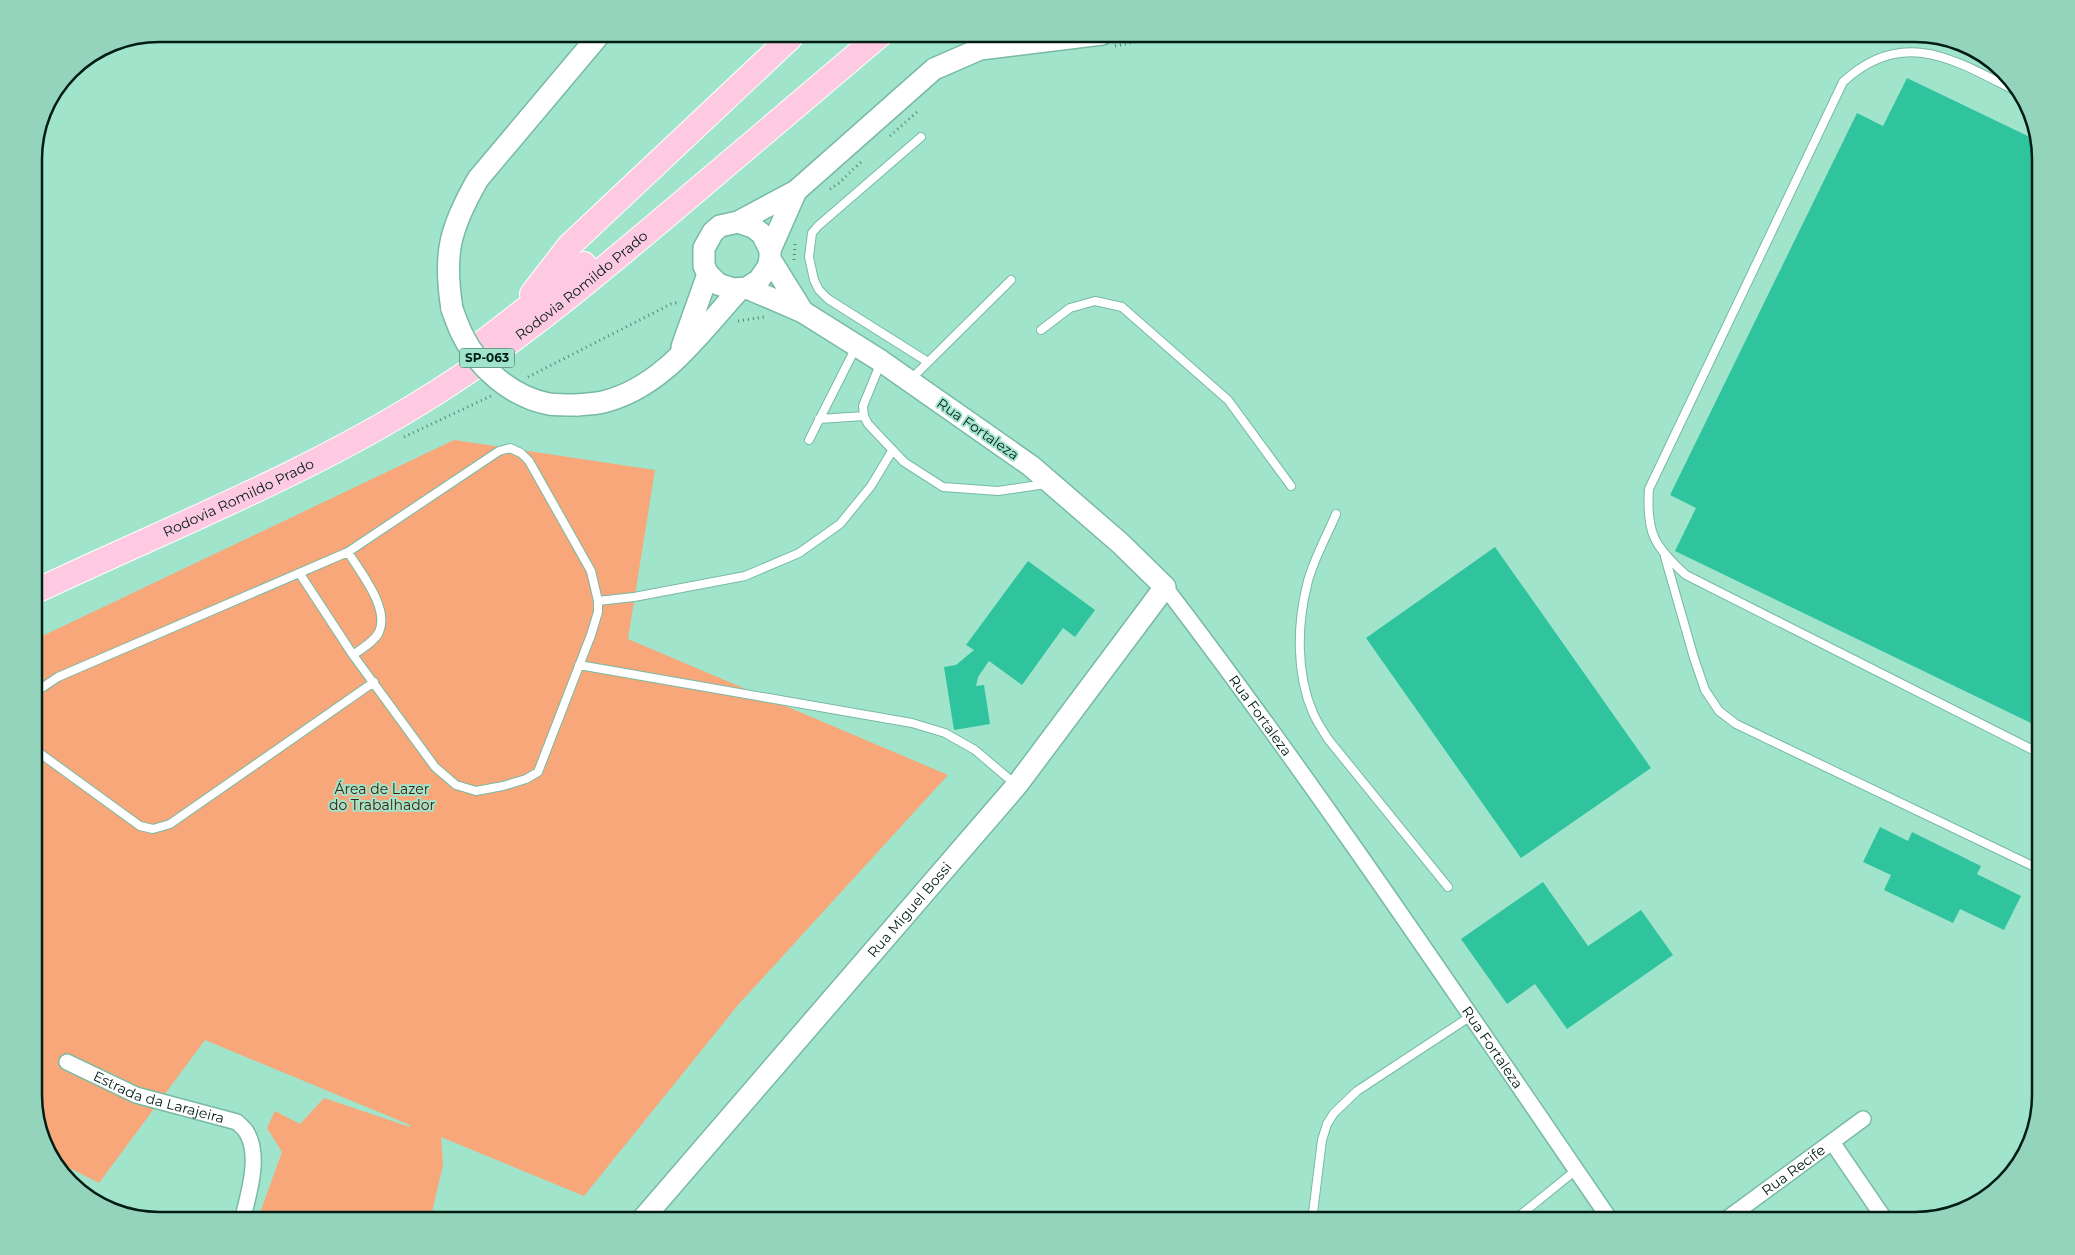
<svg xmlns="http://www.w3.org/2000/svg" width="2075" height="1255" viewBox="0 0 2075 1255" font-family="Montserrat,sans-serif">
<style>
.green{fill:#f7a77a}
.building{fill:#30c49e}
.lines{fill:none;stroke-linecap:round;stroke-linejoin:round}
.lane-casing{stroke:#78baa3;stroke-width:10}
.street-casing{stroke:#78baa3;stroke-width:18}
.secondary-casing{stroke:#78baa3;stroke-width:24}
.primary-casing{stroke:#fff;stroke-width:26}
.path{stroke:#548474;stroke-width:3;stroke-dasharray:1 4;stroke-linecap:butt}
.lane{stroke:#fff;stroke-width:8}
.street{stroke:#fff;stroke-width:15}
.secondary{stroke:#fff;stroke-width:21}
.primary{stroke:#fdcae2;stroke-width:24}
.secondary-bridge-casing{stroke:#78baa3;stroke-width:24;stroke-linecap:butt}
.secondary-bridge{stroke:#fff;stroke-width:21}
.labels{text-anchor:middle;stroke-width:4;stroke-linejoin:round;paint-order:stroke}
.shield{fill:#a1e4cc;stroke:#32594c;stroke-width:1}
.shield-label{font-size:12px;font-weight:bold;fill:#021d15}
.street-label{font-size:14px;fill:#021d15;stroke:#a1e4cc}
.park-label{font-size:14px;fill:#462109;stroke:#a1e4cc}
.rim{fill:none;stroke:#021d15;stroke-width:2.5}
</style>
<rect width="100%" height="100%" fill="#a1e4cc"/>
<path class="green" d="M454,440L655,470L628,639L948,775L738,1005L584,1196L441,1137L443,1165L430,1221H257L282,1152L267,1128L275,1111L300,1124L324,1098L410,1127V1125L205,1040L99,1183L50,1158L34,1103V640Z"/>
<path class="building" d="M1907,78L2038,141L2041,152V728L1675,551L1696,508L1670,495L1857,113L1883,126Z
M1495,547L1651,768L1521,858L1366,638Z
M1028,561L1095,610L1075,637L1063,628L1022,685L989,661L978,677L976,686L984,685L990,724L954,730L944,667L956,665L974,650L966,645Z
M1880,827L1908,841L1912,832L1981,866L1977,874L2021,896L2004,930L1960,909L1953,923L1884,890L1891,875L1863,862Z
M1543,882L1588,946L1641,910L1673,955L1567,1029L1535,984L1507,1004L1461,939Z"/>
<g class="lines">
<g class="lane-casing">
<path id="lane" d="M2022,94C1959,63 1905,24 1843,82L1649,489C1646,533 1654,546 1686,575L2041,754
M921,137L818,226L812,233L809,257L814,280L819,290L828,299L928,362
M1041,330L1070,308L1095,301L1122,307L1228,400L1291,486
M881,362L863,406L864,416L868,424L904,462L943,487L998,491L1046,484
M910,380L1011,280
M819,419L864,416
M809,440L856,347
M1336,514C1327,536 1312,562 1307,585C1297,625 1296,674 1313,713C1317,722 1323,731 1328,739L1448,887
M348,552C360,572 390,608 379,632C375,641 361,649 353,655
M1665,557L1694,658L1705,690L1719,711L1736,724L2041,870
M598,601L634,597L745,576L799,553L840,524L871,486L892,451
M579,665L912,723L945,733L975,750L1015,784
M34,693L58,677L348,552L499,451L510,448L521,453L529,461L591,571L598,601V612L591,635L538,772L526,779L503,786L476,791L456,785L435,767L353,655L300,574
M34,749L140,826L153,829L170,824L374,682
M1312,1221L1322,1140L1327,1124L1334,1113L1357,1091L1471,1016
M1513,1221L1576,1170"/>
</g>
<g class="street-casing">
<g id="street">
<path id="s1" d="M1165,587C1322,793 1465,1008 1611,1221"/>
<path id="s2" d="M67,1062L136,1095L237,1122C240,1125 245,1129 247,1133C261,1157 248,1196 242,1221"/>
<path d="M1832,1142L1886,1221"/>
<path id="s3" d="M1724,1221L1863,1119"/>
</g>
</g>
<g class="secondary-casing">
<g id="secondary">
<path d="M738,222L753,227L762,234L770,250V259L768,267L759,280L747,288L733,289L718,284L708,274L704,266V248L713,232L720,226L738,222L796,191L934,69L980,49L1102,34"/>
<path d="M770,250L796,191"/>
<path d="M770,259L803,312"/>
<path d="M452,309C443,253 450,228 478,179L600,34"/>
<path d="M682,347L708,274"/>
<path d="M576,405C585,404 595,404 603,402C664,387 700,332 740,289"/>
<path id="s4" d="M641,1221L1017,785L1165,587L1120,543L1031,466L881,361L803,312L747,288"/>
</g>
</g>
<g class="primary-casing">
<g id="primary">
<path d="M532,294L569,246L790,38L792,34"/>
<path d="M474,349L584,264"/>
<path id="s5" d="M34,592C169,528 308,474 434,394C521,339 599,273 677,207C745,149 813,92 881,34"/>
</g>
</g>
<path class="path" d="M1115,46L1160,37L1164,34
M890,136L917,112
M830,189L839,183L861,162
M794,260L795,244
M738,321L764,317
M528,377L671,304L679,302
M404,437L491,396"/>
<use href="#lane" class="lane"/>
<use href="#street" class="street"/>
<use href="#secondary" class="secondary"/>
<use href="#primary" class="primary"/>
<g class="secondary-bridge-casing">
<path id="secondary-bridge" d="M452,309C455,317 458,326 462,334C478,368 512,397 549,404C558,405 568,405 576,405"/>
</g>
<use href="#secondary-bridge" class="secondary-bridge"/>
</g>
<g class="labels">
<rect class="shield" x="459.5" y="348.5" width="55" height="19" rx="4"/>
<g class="shield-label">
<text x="487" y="362">SP-063</text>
</g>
<g class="street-label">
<text dy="5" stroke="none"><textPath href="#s5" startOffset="630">Rodovia Romildo Prado</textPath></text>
<text transform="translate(978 429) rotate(35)" y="5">Rua Fortaleza</text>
<text dy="5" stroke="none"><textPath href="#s5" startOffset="225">Rodovia Romildo Prado</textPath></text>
<text dy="5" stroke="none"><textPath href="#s1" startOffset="160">Rua Fortaleza</textPath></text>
<text dy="5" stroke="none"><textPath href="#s4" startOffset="411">Rua Miguel Bossi</textPath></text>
<text dy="5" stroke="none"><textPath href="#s1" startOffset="565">Rua Fortaleza</textPath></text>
<text dy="5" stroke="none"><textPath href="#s2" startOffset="99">Estrada da Larajeira</textPath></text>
<text dy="5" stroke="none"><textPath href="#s3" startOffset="86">Rua Recife</textPath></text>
</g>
<g class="park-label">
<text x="382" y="794">Área de Lazer<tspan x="382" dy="16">do Trabalhador</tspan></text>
</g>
</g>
<path d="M0 0H2075V1255H0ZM159 42H1915A117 117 0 0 1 2032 159V1095A117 117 0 0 1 1915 1212H159A117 117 0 0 1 42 1095V159A117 117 0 0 1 159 42Z" fill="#94d4bd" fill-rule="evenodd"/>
<path class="rim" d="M159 42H1915A117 117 0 0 1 2032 159V1095A117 117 0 0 1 1915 1212H159A117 117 0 0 1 42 1095V159A117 117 0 0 1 159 42Z"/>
</svg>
